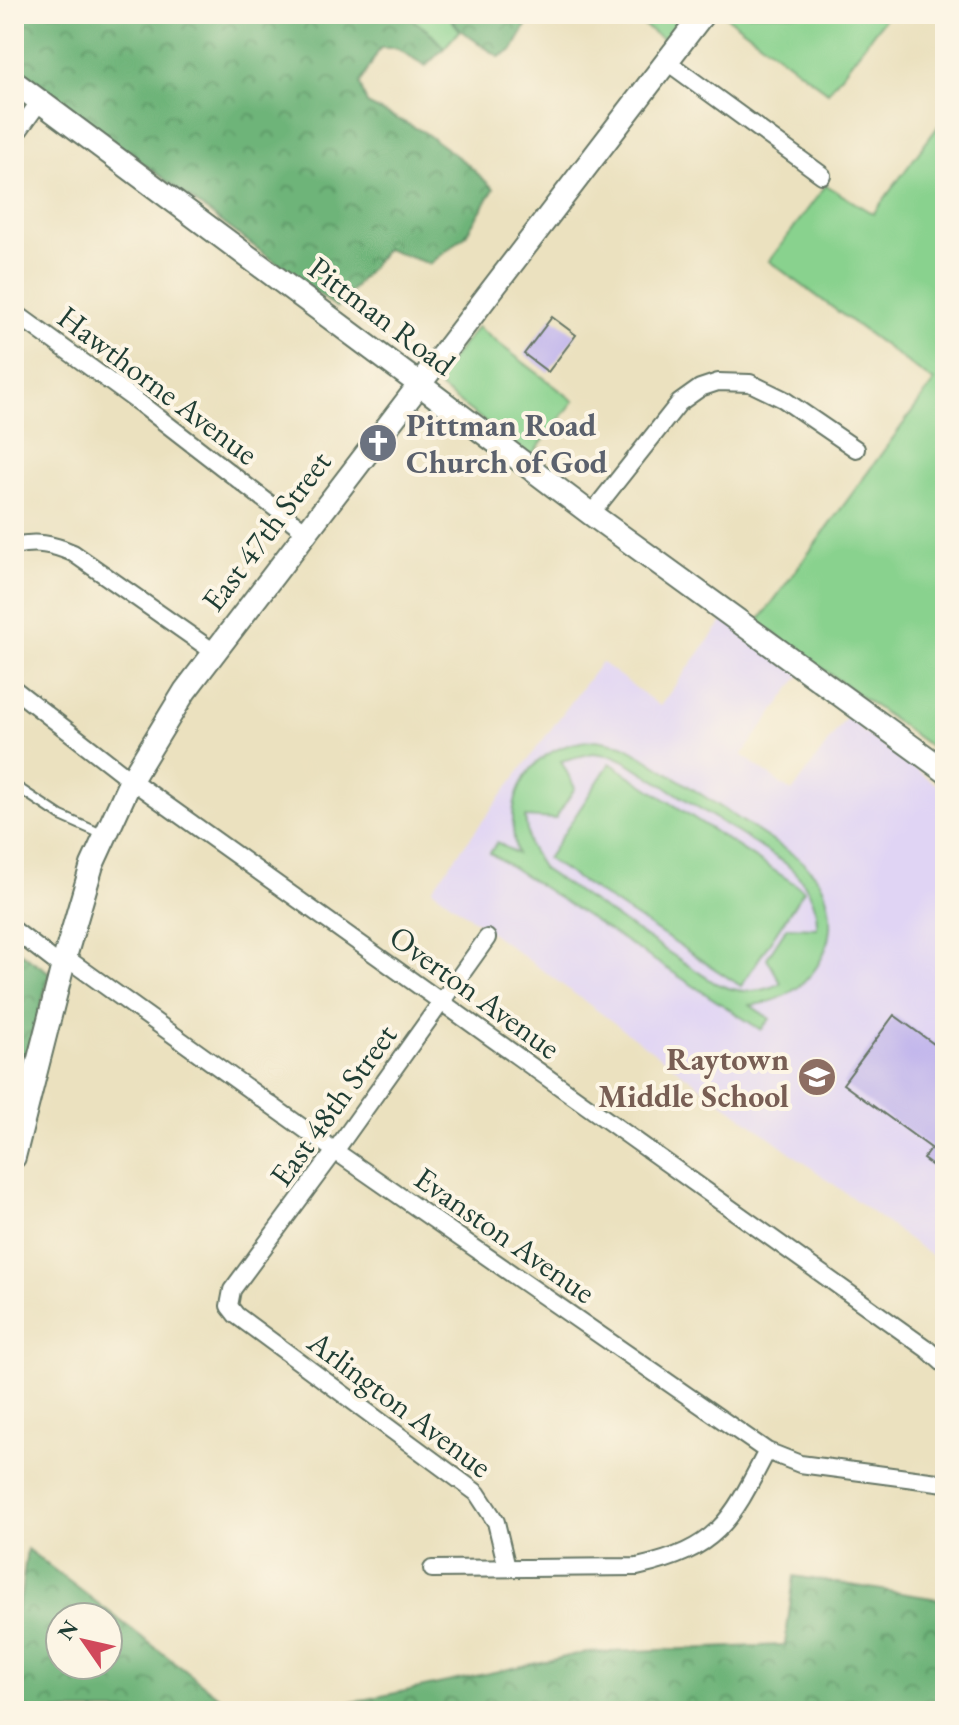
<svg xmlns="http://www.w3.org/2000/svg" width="959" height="1725" viewBox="0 0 959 1725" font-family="'EB Garamond',serif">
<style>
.built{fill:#e0d4f4}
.grass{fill:#89d28e;stroke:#548861;stroke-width:2;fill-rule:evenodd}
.forest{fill:url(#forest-crowns);stroke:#467856;stroke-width:2;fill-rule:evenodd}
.building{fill:#c3b7ec}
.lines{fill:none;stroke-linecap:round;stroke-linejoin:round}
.lane-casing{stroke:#667665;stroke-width:12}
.street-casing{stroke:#667665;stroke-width:20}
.secondary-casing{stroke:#667665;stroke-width:26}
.lane{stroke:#fff;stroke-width:8}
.street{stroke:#fff;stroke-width:16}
.secondary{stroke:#fff;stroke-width:22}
.labels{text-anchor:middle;stroke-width:8;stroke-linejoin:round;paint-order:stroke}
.street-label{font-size:32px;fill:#1f3d34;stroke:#fcf5e5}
.worship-label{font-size:32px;font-weight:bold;fill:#5b616d;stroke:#fcf5e5;text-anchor:start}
.education-label{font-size:32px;font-weight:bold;fill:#785e54;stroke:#fcf5e5;text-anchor:end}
</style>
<defs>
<pattern id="forest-crowns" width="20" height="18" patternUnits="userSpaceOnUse" patternTransform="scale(2)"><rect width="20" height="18" fill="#6eb479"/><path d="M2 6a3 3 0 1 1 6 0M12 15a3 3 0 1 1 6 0" fill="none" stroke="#5a9464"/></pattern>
</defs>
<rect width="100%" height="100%" fill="#fcf5e5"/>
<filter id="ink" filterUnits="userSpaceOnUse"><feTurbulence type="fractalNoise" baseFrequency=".0125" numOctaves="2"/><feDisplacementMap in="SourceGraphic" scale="16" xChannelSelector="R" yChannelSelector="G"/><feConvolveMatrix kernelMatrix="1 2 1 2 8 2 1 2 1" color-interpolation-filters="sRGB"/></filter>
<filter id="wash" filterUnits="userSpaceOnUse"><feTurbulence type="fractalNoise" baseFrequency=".006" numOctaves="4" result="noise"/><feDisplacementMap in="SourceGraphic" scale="32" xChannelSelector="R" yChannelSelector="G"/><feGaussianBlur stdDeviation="1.8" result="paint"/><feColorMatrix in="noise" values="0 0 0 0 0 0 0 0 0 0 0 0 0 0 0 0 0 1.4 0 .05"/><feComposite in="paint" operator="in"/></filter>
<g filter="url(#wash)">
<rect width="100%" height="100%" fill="#ebe1bf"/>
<path class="built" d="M725,618L801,674L742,755L792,792L851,711L860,721L861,730L945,791V1266L432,889L601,662L660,706Z"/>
<path class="grass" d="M404,14H447L460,30L444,48L428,31Z
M627,14H688L667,42Z
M723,14H888L828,92Z
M945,117V757L758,622L934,382L769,261L826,185L873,214Z
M477,327L574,401L531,456L441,389L439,375Z
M596,740L623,745L644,757L797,857C808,867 819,876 824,890C846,945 807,1002 750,1005L770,1019L761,1030L490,853L497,842L517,854C502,792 530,745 596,740ZM593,753L614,756L627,762L785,863C806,881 818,901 817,928L787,927L767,958L781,983C758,995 738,993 715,983L543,869L529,845L525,817L555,819L575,788L561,761Z
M610,763L804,890L741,986L547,859Z"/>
<path class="forest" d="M14,14H404L428,31L444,48L426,66L396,48H380L360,84L367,104L424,132L466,163L494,189L465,236L430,264L386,249L337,308L14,67Z
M447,14H532L513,50L499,57L460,30Z
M14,948L50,973L14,1099Z
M27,1549L238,1711H14L15,1615L21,1594ZM108,1617V1665H60V1617Z
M794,1576L945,1600V1711H311L584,1653L785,1645Z"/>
<g id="blocks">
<path class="building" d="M552,317L576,335L548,372L524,354Z
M894,1015L934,1044L945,1028V1158L937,1169L923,1159L931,1148L843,1084Z"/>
</g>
</g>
<g filter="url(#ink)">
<use href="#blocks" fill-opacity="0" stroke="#667665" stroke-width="2"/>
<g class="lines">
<g class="lane-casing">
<path id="lane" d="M14,785L61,816L104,835"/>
</g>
<g class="street-casing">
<path id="street" d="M666,61L822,175
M14,137L40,101
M14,312L142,405L306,532
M591,514L679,403L700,388L718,382L750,383L783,399L856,449
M14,546C36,541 52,544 73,553L214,652
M14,689L131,780L927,1349L945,1365
M14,930L62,967
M487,938L335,1151L232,1290L229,1306L236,1315L477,1493L496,1522L507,1568
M65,957L335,1151L767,1451L800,1464L945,1483
M432,1569L637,1567C718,1549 731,1521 767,1451"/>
</g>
<g class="secondary-casing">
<path id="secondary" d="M14,82L419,384L591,514L945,771
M14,1157L65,957L92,865L131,780L185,691L703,14"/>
</g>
<use href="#lane" class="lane"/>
<use href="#street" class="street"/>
<use href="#secondary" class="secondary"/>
</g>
</g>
<defs>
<g id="church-disc" transform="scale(2)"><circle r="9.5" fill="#6b7280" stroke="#fcf5e5"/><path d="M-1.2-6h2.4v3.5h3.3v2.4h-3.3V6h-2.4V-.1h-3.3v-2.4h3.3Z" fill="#fff"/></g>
<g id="school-disc" transform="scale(2)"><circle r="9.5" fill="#8d6e63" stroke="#fcf5e5"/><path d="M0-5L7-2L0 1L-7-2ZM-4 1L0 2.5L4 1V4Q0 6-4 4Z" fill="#fff"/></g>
</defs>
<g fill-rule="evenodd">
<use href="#church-disc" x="378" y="443"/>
<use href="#school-disc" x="817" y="1077"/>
</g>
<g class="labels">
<g class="street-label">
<text transform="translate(382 316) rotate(37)" y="11">Pittman Road</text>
<text transform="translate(158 385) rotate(37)" y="11">Hawthorne Avenue</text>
<text transform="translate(266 531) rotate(-53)" y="11">East 47th Street</text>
<text transform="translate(475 992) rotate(36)" y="11">Overton Avenue</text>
<text transform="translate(333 1105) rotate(-54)" y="11">East 48th Street</text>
<text transform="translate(505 1235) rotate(35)" y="11">Evanston Avenue</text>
<text transform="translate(400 1404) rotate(37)" y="11">Arlington Avenue</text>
</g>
<g class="worship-label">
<text x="406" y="436">Pittman Road<tspan x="406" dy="37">Church of God</tspan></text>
</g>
<g class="education-label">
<text x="789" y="1070">Raytown<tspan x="789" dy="37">Middle School</tspan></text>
</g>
</g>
<rect width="959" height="1725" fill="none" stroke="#fcf5e5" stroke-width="48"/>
<g transform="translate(84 1641) rotate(304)"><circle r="38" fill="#fcf5e5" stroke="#a4ab9e" stroke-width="2"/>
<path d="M0-6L14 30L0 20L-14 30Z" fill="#d1495b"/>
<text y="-12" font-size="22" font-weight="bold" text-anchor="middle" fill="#1f3d34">N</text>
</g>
</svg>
